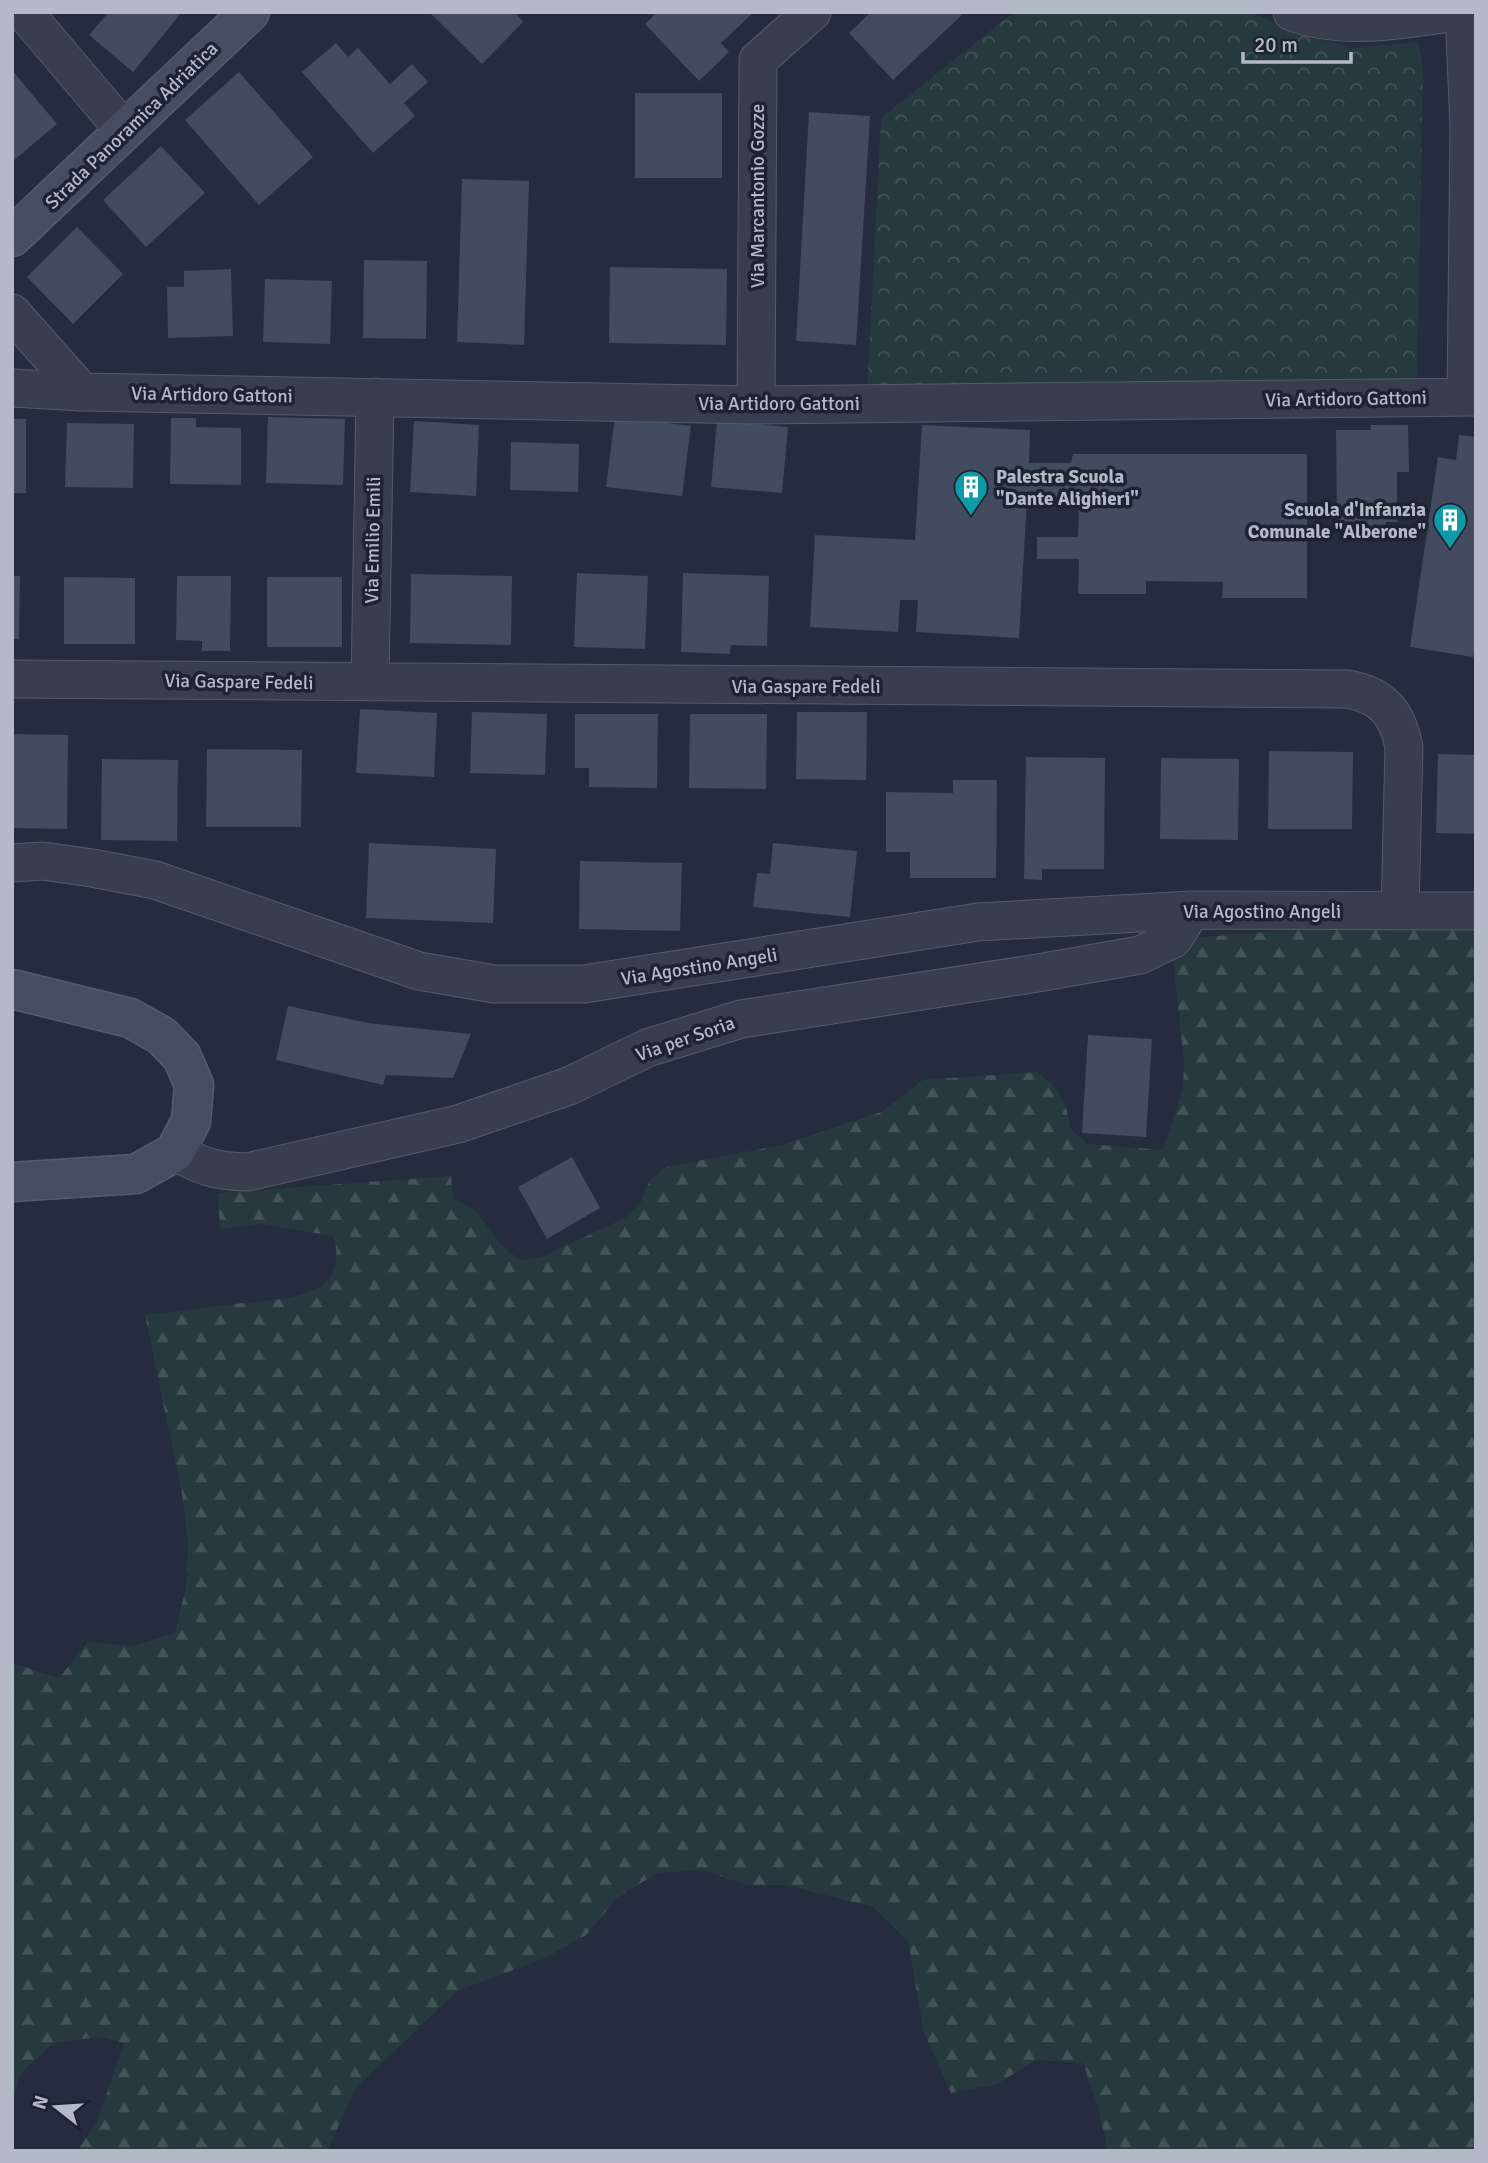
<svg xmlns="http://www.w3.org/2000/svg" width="1488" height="2163" viewBox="0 0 1488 2163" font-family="Signika,sans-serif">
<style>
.forest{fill:url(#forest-firs)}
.park{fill:url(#park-crowns)}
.building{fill:#434b5f}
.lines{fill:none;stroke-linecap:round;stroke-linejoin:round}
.street-casing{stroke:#565c6b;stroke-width:39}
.secondary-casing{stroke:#565c6b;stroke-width:41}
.street{stroke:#383e4d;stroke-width:37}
.secondary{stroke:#464d60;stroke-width:38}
.labels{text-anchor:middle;stroke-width:7;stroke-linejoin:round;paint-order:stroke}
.street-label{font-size:19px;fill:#b4b9c8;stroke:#1d2332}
.poi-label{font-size:19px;font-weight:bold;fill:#b4b9c8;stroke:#1d2332;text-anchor:start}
</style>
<defs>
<pattern id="forest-firs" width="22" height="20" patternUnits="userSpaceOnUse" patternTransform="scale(1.75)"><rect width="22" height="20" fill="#26393e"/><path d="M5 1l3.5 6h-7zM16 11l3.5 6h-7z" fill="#435458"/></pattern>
<pattern id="park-crowns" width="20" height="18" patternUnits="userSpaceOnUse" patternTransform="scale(1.75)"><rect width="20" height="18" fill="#26393e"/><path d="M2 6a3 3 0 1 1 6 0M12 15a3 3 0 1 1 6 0" fill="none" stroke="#435458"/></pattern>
</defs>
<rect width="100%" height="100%" fill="#242c3d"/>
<path class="forest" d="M1476,926V1533L1473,1545L1476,1557V2151H1108L1098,2107L1083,2063L1036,2060L997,2084L951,2093L924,2033L908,1941L873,1907L786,1885H747L702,1870L657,1873L617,1898L586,1935L545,1958L457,1991L356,2088L327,2151H77L96,2124L124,2043L99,2037L53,2043L20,2074L12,2106V1663L59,1678L88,1642L132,1646L175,1633L186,1588L188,1542L182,1494L145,1315C178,1311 210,1307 243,1303C267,1301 296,1299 318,1288C337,1280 340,1252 333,1236L263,1224L220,1229L218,1193L451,1176L453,1199L474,1209L504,1248L522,1261L544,1256L625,1218L641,1202L649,1182L666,1167L782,1145L881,1112L923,1080L1037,1072L1055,1087L1066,1108L1071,1130L1088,1144L1163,1150L1183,1089L1184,1064L1173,959L1191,938L1318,928Z"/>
<path class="park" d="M1014,12H1249L1308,36L1352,48L1418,42L1423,68L1417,390H867L881,118Z"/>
<path class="building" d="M109,12H182L133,72L89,35Z
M429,12H514L523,22L482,64Z
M657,12H754L721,43L729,52L699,81L645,24Z
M871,12H965L893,80L849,33Z
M336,43L348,57L358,48L390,84L412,64L428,82L404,103L415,116L373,153L302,72Z
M12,70L57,124L12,162Z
M239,72L313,157L259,205L185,120Z
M635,93H722V178H635Z
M809,112L870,116L856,345L796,341Z
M161,146L205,193L146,247L103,200Z
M462,179L529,181L524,345L457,342Z
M77,227L123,274L73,324L27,277Z
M364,260L427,261L426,339L363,338Z
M610,267L727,269L726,345L609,343Z
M231,269L233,336L168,338L167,287H184V271Z
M265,279L332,281L330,344L263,342Z
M615,416L691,426L682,496L606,487Z
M268,417L345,419L343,485L266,483Z
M171,418H196V427L241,428V485L170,484Z
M12,419H26V493H12Z
M414,421L479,425L476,496L410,492Z
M717,421L788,427L782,493L711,487Z
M67,423L134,424L133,488L65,487Z
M922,425L1030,430L1029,463H1071L1073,454H1307V598H1222L1223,582L1146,581V594H1078L1079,559H1037V537H1078L1079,500H1027L1019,638L916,632L918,600H900L898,632L810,627L815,535L915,540Z
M1370,425H1408L1409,472H1397V522H1386V536L1348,537L1347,522H1337L1336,430H1371Z
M1459,435L1476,437V640L1473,657L1410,647L1438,457L1456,460Z
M511,442L579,444L578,492L510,490Z
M577,573L648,576L645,649L574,647Z
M683,573L769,576L767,646L731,645L730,654L681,652Z
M411,574L512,576L511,645L410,643Z
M12,576H20L19,639H12Z
M177,576H231L230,651H202V641L176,640Z
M64,577L135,578V644H64Z
M267,577H342V647H267Z
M360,709L437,713L434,777L356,773Z
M472,712L547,714L545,775L470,773Z
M797,712H867L866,780L796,779Z
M575,714H658L657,788L589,787V768H575Z
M690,714H767L766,789L689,788Z
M12,734L68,735L67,829L12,828Z
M207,749L302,750L301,827H206Z
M1269,751L1353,752L1352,829H1268Z
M1438,754L1476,755V834L1436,833Z
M1026,757L1105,758L1104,869H1042V880L1024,879Z
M1161,758L1239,759L1238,840L1160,839Z
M102,759L178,760L177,841L101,840Z
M953,780H997L996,878H910V852H886V792L953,793Z
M369,843L496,849L493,923L366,918Z
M773,843L857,851L850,917L753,907L757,873L770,874Z
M580,861L682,863L680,931L579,929Z
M288,1006L368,1023L471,1034L453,1078L386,1075L383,1085L276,1060Z
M1088,1035L1152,1039L1146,1137L1082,1133Z
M572,1157L600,1208L547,1239L518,1187Z"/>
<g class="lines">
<g class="street-casing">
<path id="street" d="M24,12L124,130
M1292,12C1344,31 1402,20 1455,12
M1464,12L1469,127L1466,397
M12,313L82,392
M12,388L82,392L756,405L1476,397
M756,405L758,60L812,12
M12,679L1347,689C1382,695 1397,712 1404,747L1400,911
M370,682L375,397
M12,863L43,861L92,868L155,880L419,971L494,984H584L978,922L1192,910L1476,911
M175,1152C204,1167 214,1171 247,1172L458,1124L569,1086L647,1048L741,1019L1038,973L1140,955L1173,939L1192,910"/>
</g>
<g class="secondary-casing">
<path id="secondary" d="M12,237L250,12
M12,989L130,1018L162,1036L182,1057L194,1085L191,1121L175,1152L136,1174L12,1182"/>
</g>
<use href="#street" class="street"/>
<use href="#secondary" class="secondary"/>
</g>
<defs>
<g id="building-pin" transform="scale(1.75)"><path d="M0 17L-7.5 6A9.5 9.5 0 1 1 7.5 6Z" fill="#0f9aa8" stroke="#1d2332"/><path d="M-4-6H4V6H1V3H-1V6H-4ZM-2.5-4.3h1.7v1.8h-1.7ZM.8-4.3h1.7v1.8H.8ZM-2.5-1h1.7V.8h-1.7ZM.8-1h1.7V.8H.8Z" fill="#fff"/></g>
</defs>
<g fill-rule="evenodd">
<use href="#building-pin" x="971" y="487"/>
<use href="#building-pin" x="1450" y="520"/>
</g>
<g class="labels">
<g class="street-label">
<text transform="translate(131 125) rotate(-44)" y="7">Strada Panoramica Adriatica</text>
<text transform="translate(757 196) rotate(-90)" y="7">Via Marcantonio Gozze</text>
<text transform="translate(212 394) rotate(1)" y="7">Via Artidoro Gattoni</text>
<text transform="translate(1346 398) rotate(-1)" y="7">Via Artidoro Gattoni</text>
<text x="779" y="410">Via Artidoro Gattoni</text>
<text transform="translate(372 540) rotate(-89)" y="7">Via Emilio Emili</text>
<text transform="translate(239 681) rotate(1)" y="7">Via Gaspare Fedeli</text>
<text x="806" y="693">Via Gaspare Fedeli</text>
<text x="1262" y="918">Via Agostino Angeli</text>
<text transform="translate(699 966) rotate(-9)" y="7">Via Agostino Angeli</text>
<text transform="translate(685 1038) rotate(-19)" y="7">Via per Soria</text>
</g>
<g class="poi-label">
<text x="996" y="483">Palestra Scuola<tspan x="996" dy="22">"Dante Alighieri"</tspan></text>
<text x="1426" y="516" text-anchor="end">Scuola d'Infanzia<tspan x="1426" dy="22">Comunale "Alberone"</tspan></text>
</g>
</g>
<rect width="1488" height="2163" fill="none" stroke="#b4b9c8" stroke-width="28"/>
<g transform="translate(56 2107) rotate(287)" stroke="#1d2332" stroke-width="5" paint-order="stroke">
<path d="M0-5L12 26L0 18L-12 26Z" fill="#b4b9c8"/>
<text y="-10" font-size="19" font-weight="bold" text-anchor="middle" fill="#b4b9c8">N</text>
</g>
<path d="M1243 52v10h108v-10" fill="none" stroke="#b4b9c8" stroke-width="3.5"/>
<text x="1254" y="52" font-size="21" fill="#b4b9c8" stroke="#1d2332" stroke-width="5" paint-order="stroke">20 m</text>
</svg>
